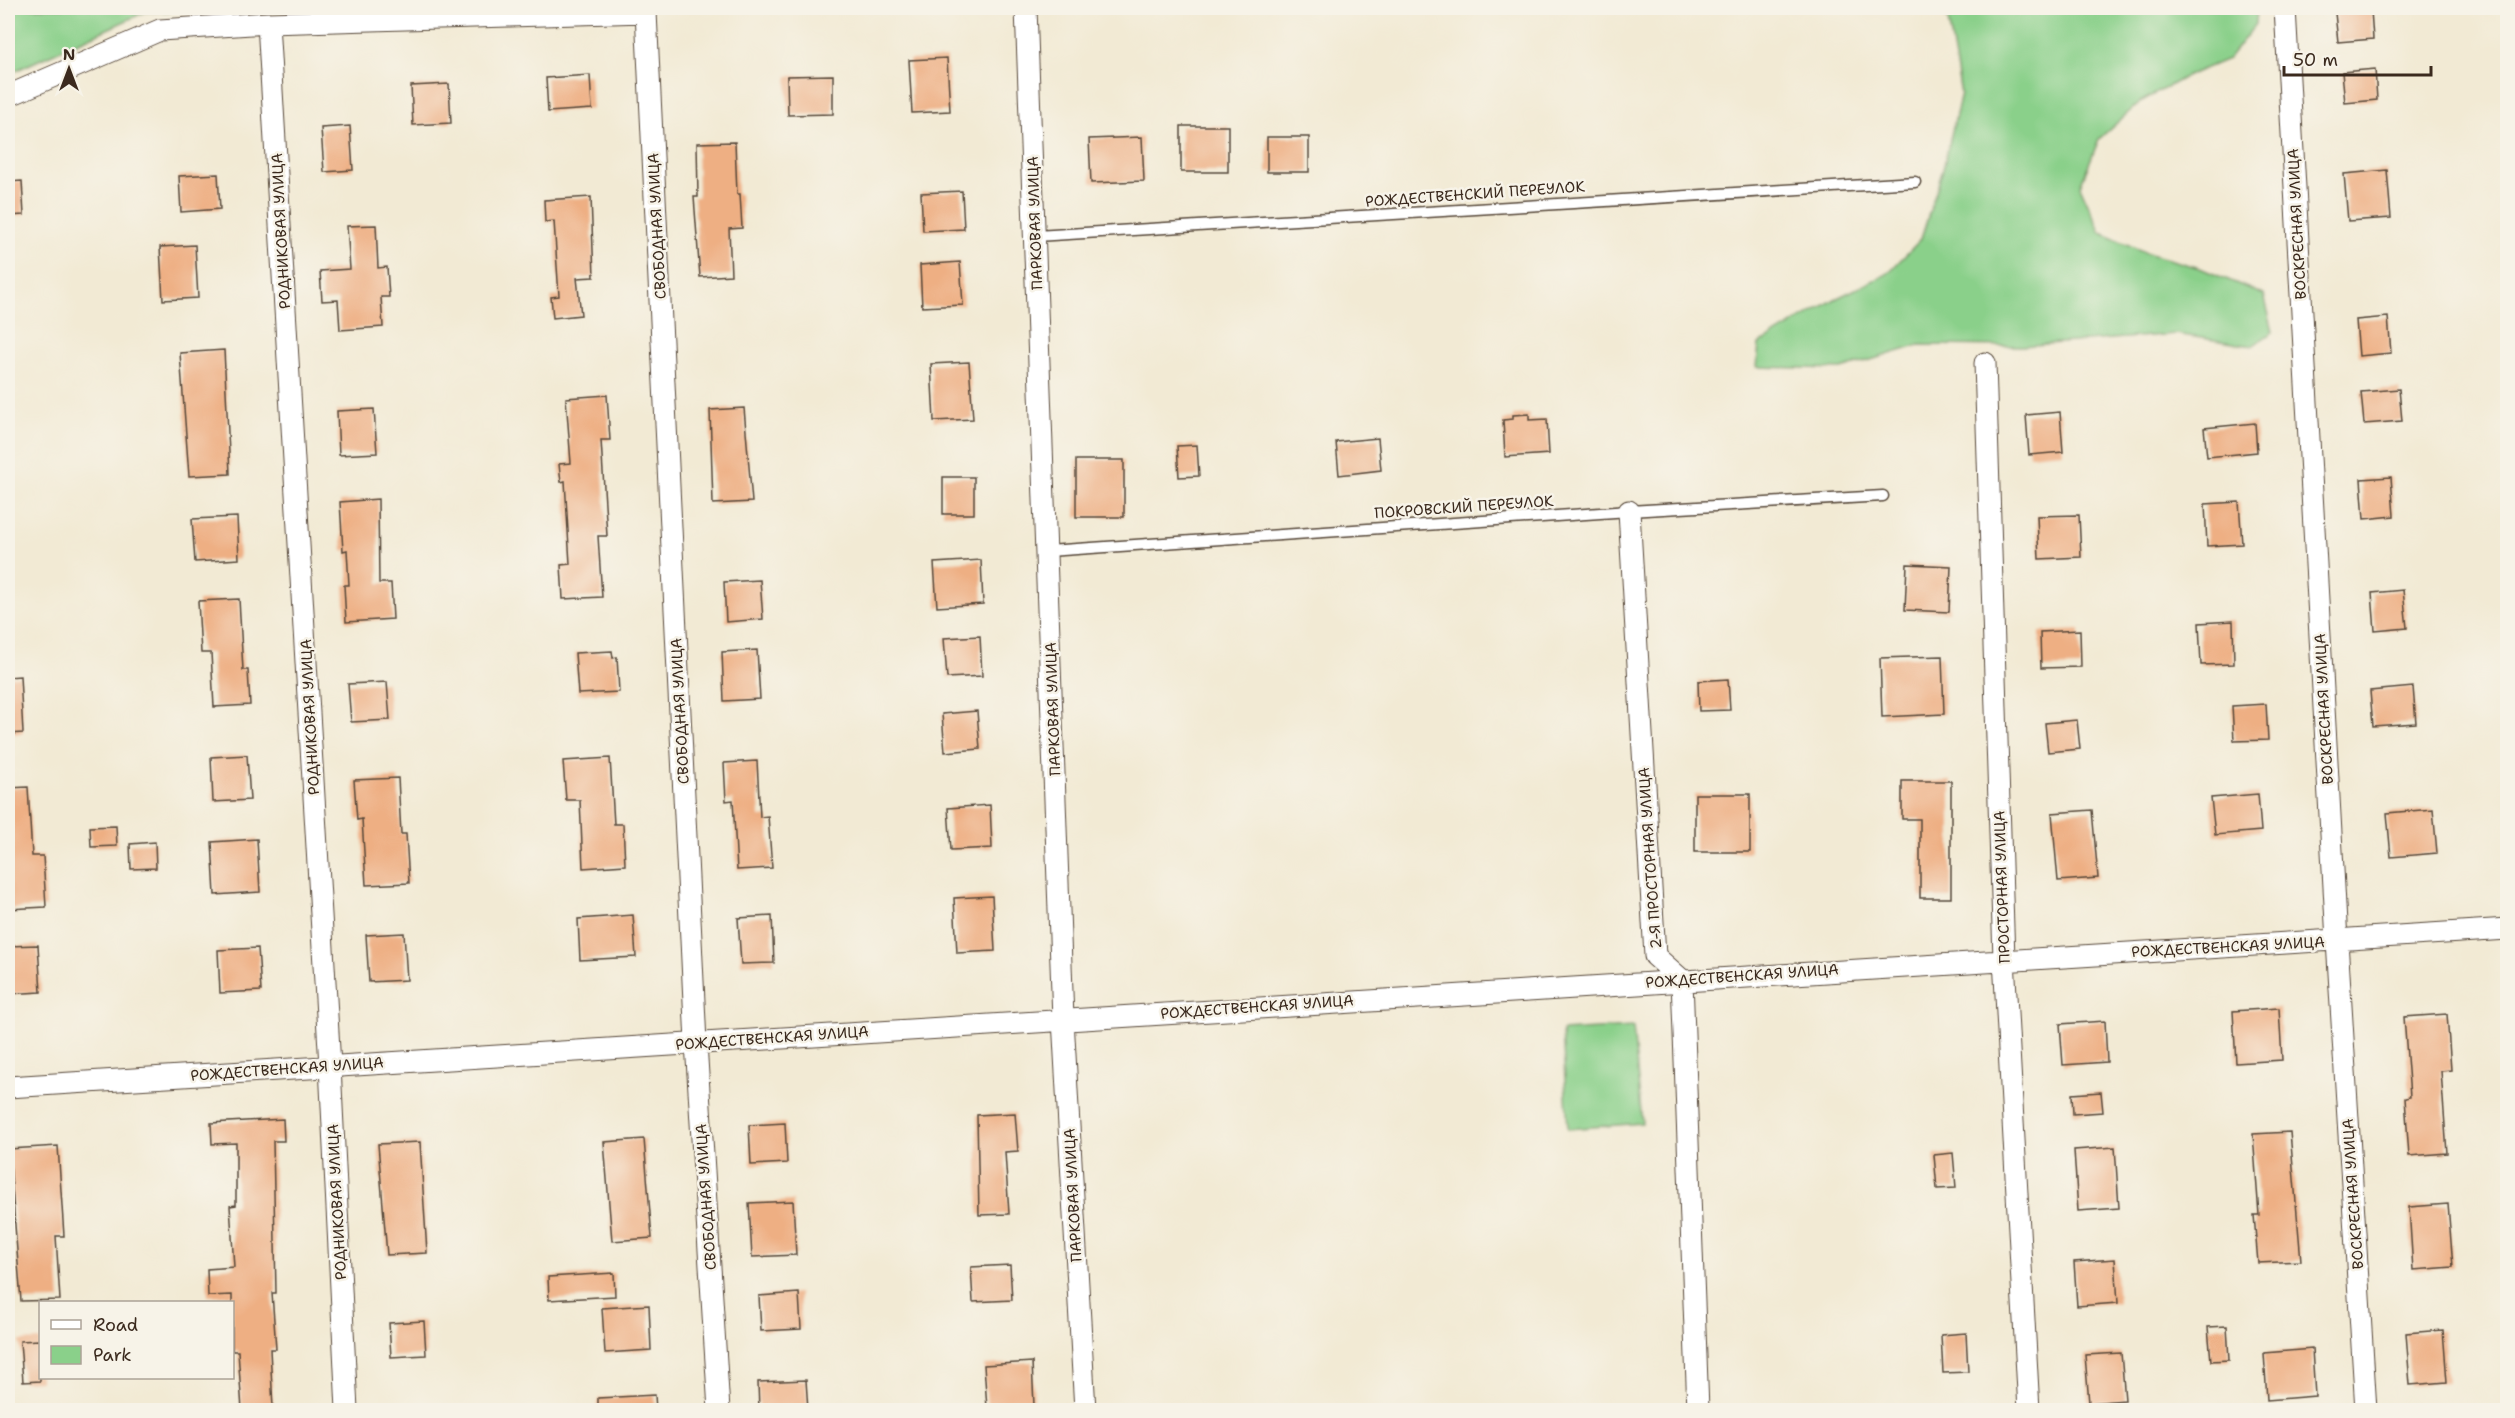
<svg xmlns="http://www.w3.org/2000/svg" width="2515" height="1418" viewBox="0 0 2515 1418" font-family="'Shantell Sans',sans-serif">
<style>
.green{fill:#8ad08a;stroke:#627d54;stroke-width:1.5}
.building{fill:#eeaf83}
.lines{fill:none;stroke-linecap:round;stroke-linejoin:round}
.service-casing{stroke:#564739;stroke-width:13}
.minor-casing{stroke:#564739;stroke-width:23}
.path{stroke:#564739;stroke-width:4;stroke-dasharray:1.5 4.5;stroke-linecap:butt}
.service{stroke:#fff;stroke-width:10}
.minor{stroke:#fff;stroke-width:21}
.labels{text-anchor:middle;stroke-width:5;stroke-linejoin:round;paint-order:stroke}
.street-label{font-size:15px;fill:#3b2a1e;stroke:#f7f3e8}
</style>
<rect width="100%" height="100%" fill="#f7f3e8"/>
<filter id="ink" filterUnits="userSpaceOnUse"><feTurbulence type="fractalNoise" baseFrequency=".0167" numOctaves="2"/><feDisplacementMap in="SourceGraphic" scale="12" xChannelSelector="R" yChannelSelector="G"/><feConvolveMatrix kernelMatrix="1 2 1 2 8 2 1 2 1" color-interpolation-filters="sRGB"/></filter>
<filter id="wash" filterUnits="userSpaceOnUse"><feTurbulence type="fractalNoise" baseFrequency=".008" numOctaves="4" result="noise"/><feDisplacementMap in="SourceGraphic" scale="24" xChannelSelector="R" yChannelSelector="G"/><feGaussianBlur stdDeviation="1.35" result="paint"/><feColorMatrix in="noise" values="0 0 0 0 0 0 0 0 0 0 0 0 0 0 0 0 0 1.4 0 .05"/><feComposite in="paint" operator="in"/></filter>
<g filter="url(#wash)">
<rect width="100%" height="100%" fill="#f2ead4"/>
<path class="green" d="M8,8H307L145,12L8,74Z
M1937,8H2257L2256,24L2228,59L2187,76L2140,102L2099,139L2080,186L2101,233L2147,253L2200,268L2264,295L2273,332L2252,346L2176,334L2021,346L1920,345L1841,369L1757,367L1759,344L1835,299L1887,274L1921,239L1943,169L1961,94L1948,19Z
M1633,1027L1642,1123L1568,1129L1562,1031Z"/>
<g id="blocks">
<path class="building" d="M2371,10L2373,39L2338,42L2335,13Z
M947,58L950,111L912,113L909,60Z
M2375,69L2377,100L2345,103L2342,72Z
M590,75L592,109L548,112L546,78Z
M833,75V114L788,115L787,76Z
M449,84L451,123L413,125L411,86Z
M350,126L353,170L324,172L321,128Z
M1181,126H1228V172H1181Z
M1142,137L1144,181L1091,183L1089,139Z
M1267,137H1309V172H1267Z
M735,142L737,194H740L742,228L729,229L731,275L700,277L694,197H698L697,143Z
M2387,170L2391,218L2348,221L2344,174Z
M218,174L220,209L181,212L179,176Z
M22,181L24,215L8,216V182Z
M962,191L964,229L923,231L921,193Z
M591,197L594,277L577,278L581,315L553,318L551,297L559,296L554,221L545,222L544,200Z
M376,225L378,268L387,267L389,297H381L383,327L340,330L338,300L322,301L320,271L350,269L347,226Z
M195,245L198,298L163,300L160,247Z
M960,262L963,305L922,307L920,265Z
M2388,317L2391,353L2359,356L2356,320Z
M224,350L230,474L189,476L180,353Z
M969,362L973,419L934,421L931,364Z
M2399,389L2402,421L2364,424L2361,392Z
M607,395L610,440H601L607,536H598L602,597L563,599L561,565L570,564L565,481L561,482L559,464L571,463L566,398Z
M744,408L752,502L713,504L710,410Z
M374,409L377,453L339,455L337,411Z
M2060,412L2063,452L2029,455L2026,415Z
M1529,414V420L1547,419L1549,454L1505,457L1503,420L1513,419V415Z
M2255,423L2257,452L2207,457L2204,428Z
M1378,438L1381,470L1339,475L1336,442Z
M1197,445L1199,476L1179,477L1177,446Z
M1076,460H1124V517H1076Z
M943,477H974V514H943Z
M2391,477L2394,516L2364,519L2361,479Z
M378,499L379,583H391L393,619L346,622L344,585H349L347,550L343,551L340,502Z
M2239,502L2242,544L2207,546L2205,504Z
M2079,515L2081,557L2039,559L2037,516Z
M237,517L239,559L195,562L192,519Z
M981,560L983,604L937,607L934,563Z
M1907,564L1951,566L1949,612L1905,610Z
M760,580L763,619L726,622L724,582Z
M2403,590L2407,628L2375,631L2372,593Z
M239,599L243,670H248L250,705L214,707L211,653H201L198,601Z
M2233,621L2234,664L2201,665L2199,623Z
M2080,630L2081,667L2041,668L2040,632Z
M980,636L982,676L947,678L944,638Z
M757,650L760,699L724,701L722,652Z
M612,651L613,658L617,657L619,692L578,694L575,653Z
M1942,656L1944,714L1882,717L1880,658Z
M20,676L23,733L8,734V677Z
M1728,679L1730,710L1699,711L1698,681Z
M387,682L390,720L351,722L348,684Z
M2413,687L2416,723L2373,726L2370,691Z
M2266,704L2268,740L2234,741L2232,706Z
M977,711L980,749L945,752L942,714Z
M2077,720L2080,749L2048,752L2045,723Z
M247,755L250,800L213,802L211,757Z
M610,758L614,824H623L625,865L583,868L580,800H566L563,761Z
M757,761L760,817L768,816L772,868L737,870L733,800L726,801L724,763Z
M398,778L401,834H406L409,883L366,885L362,819L357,820L354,780Z
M1902,781H1951V898H1920V819H1902Z
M28,787L32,856H43L46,907L8,909V788Z
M1695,794H1750V852H1695Z
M2258,794L2261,831L2215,835L2211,798Z
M990,805L992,848L951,850L948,808Z
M2433,809L2437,853L2391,857L2387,813Z
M2092,810L2098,878L2058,881L2052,813Z
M116,826L117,846L91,847L90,827Z
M257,839L260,892L215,895L212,842Z
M155,842L156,868L131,869L130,844Z
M992,896L995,951L957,953L954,898Z
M633,915L636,957L580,960L578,919Z
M772,916L774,963L741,964L738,918Z
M404,933L407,980L369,982L366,935Z
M38,945L41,992L8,994V946Z
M258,948L261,991L220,993L218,950Z
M2279,1008L2282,1060L2236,1063L2233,1011Z
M2447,1014L2451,1070L2441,1071L2447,1153L2409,1156L2405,1098L2410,1097L2404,1017Z
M2105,1021L2107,1062L2063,1065L2060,1024Z
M2101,1092L2103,1112L2073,1114L2072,1094Z
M1015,1113L1018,1151L1005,1152L1009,1214L979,1215L977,1115Z
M283,1119L284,1141H273L276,1293H272L276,1349H270L273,1408L242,1410L238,1351H232V1295L208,1296L207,1269L234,1267L230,1206L236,1205V1143L212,1144L211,1123Z
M785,1123L787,1163L751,1165L749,1125Z
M2290,1132L2301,1261L2258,1263L2254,1215H2259L2253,1134Z
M644,1139L652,1238L612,1241L604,1142Z
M420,1142L427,1253L387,1255L378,1144Z
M58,1146L64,1236H56L60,1300L21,1301L9,1149Z
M2115,1147L2119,1208L2078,1211L2074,1150Z
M1953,1153L1956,1188L1937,1189L1934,1155Z
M793,1201L796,1255L752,1257L749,1203Z
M2448,1204L2453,1267L2413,1270L2409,1207Z
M2115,1259L2118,1303L2077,1306L2074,1262Z
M1010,1265L1012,1300L973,1302L971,1267Z
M614,1273L615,1296L549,1300L548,1277Z
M799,1293L801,1329L761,1331L759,1296Z
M649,1305L651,1350L605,1353L602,1308Z
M424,1321L426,1355L391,1357L389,1323Z
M2227,1326L2229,1360L2211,1361L2208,1327Z
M2443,1330L2447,1382L2410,1385L2406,1333Z
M1966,1333L1968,1372L1943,1373L1941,1335Z
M40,1340V1381L23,1382L20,1341Z
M2312,1349L2315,1396L2267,1400L2264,1353Z
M2121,1353L2125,1400L2089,1403L2085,1355Z
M1032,1362L1034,1406L987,1408L984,1365Z
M806,1380L808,1410H759L758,1382Z
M655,1395L656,1410H598V1398Z"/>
</g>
</g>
<g filter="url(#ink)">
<use href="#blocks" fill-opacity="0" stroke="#564739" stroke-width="1.5"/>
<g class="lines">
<g class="service-casing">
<path id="service" d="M1036,236L1915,182
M1048,551L1629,511L1883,496"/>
</g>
<g class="minor-casing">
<path id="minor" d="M1026,8L1063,1019L1085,1410
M2285,8L2337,941L2366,1410
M268,23L330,1066L347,1410
M8,96L160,30L268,23L646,12L696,1043L719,1410
M1985,363L2004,959L2029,1410
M1629,511L1655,956L1682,980L1698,1410
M8,1087L2508,929"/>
</g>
<path class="path" d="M665,12L866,8"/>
<use href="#service" class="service"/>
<use href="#minor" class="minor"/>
</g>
</g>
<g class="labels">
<g class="street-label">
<text transform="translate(1475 194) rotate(-4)" y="5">РОЖДЕСТВЕНСКИЙ ПЕРЕУЛОК</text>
<text transform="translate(1035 223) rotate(-92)" y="5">ПАРКОВАЯ УЛИЦА</text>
<text transform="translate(2297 224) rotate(-93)" y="5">ВОСКРЕСНАЯ УЛИЦА</text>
<text transform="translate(657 226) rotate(-93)" y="5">СВОБОДНАЯ УЛИЦА</text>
<text transform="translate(281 231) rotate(-93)" y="5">РОДНИКОВАЯ УЛИЦА</text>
<text transform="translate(1464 507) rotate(-4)" y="5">ПОКРОВСКИЙ ПЕРЕУЛОК</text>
<text transform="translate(1053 709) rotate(-92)" y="5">ПАРКОВАЯ УЛИЦА</text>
<text transform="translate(2324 709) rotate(-93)" y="5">ВОСКРЕСНАЯ УЛИЦА</text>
<text transform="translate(680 711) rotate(-93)" y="5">СВОБОДНАЯ УЛИЦА</text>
<text transform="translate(310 717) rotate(-93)" y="5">РОДНИКОВАЯ УЛИЦА</text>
<text transform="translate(1650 858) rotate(-94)" y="5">2-Я ПРОСТОРНАЯ УЛИЦА</text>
<text transform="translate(2002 887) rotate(-92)" y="5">ПРОСТОРНАЯ УЛИЦА</text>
<text transform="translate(2228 947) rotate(-3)" y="5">РОЖДЕСТВЕНСКАЯ УЛИЦА</text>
<text transform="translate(1742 976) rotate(-4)" y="5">РОЖДЕСТВЕНСКАЯ УЛИЦА</text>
<text transform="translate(1257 1007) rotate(-4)" y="5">РОЖДЕСТВЕНСКАЯ УЛИЦА</text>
<text transform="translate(772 1038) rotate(-4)" y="5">РОЖДЕСТВЕНСКАЯ УЛИЦА</text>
<text transform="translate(287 1069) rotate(-4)" y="5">РОЖДЕСТВЕНСКАЯ УЛИЦА</text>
<text transform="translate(2353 1194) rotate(-94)" y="5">ВОСКРЕСНАЯ УЛИЦА</text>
<text transform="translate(1073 1195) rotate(-93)" y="5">ПАРКОВАЯ УЛИЦА</text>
<text transform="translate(706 1197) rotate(-94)" y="5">СВОБОДНАЯ УЛИЦА</text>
<text transform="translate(337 1202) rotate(-93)" y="5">РОДНИКОВАЯ УЛИЦА</text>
</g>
</g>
<rect width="2515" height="1418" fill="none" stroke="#f7f3e8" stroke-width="30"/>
<rect x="39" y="1301" width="195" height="78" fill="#f7f3e8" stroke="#aca397" stroke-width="1.5"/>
<rect x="51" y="1320" width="30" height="9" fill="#ffffff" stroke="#aca397" stroke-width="1.5"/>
<text x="93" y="1331" font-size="18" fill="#3b2a1e">Road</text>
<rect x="51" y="1346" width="30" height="18" fill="#8ad08a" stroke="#aca397" stroke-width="1.5"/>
<text x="93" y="1361" font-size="18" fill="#3b2a1e">Park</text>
<g transform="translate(69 69)" stroke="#f7f3e8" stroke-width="4.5" paint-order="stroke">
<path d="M0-4.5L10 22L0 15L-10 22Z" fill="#3b2a1e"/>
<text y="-9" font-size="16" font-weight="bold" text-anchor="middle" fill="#3b2a1e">N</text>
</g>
<path d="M2284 66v9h147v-9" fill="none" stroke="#3b2a1e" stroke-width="3"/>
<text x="2293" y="66" font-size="18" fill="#3b2a1e" stroke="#f7f3e8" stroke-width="4.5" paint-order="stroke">50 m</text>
</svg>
